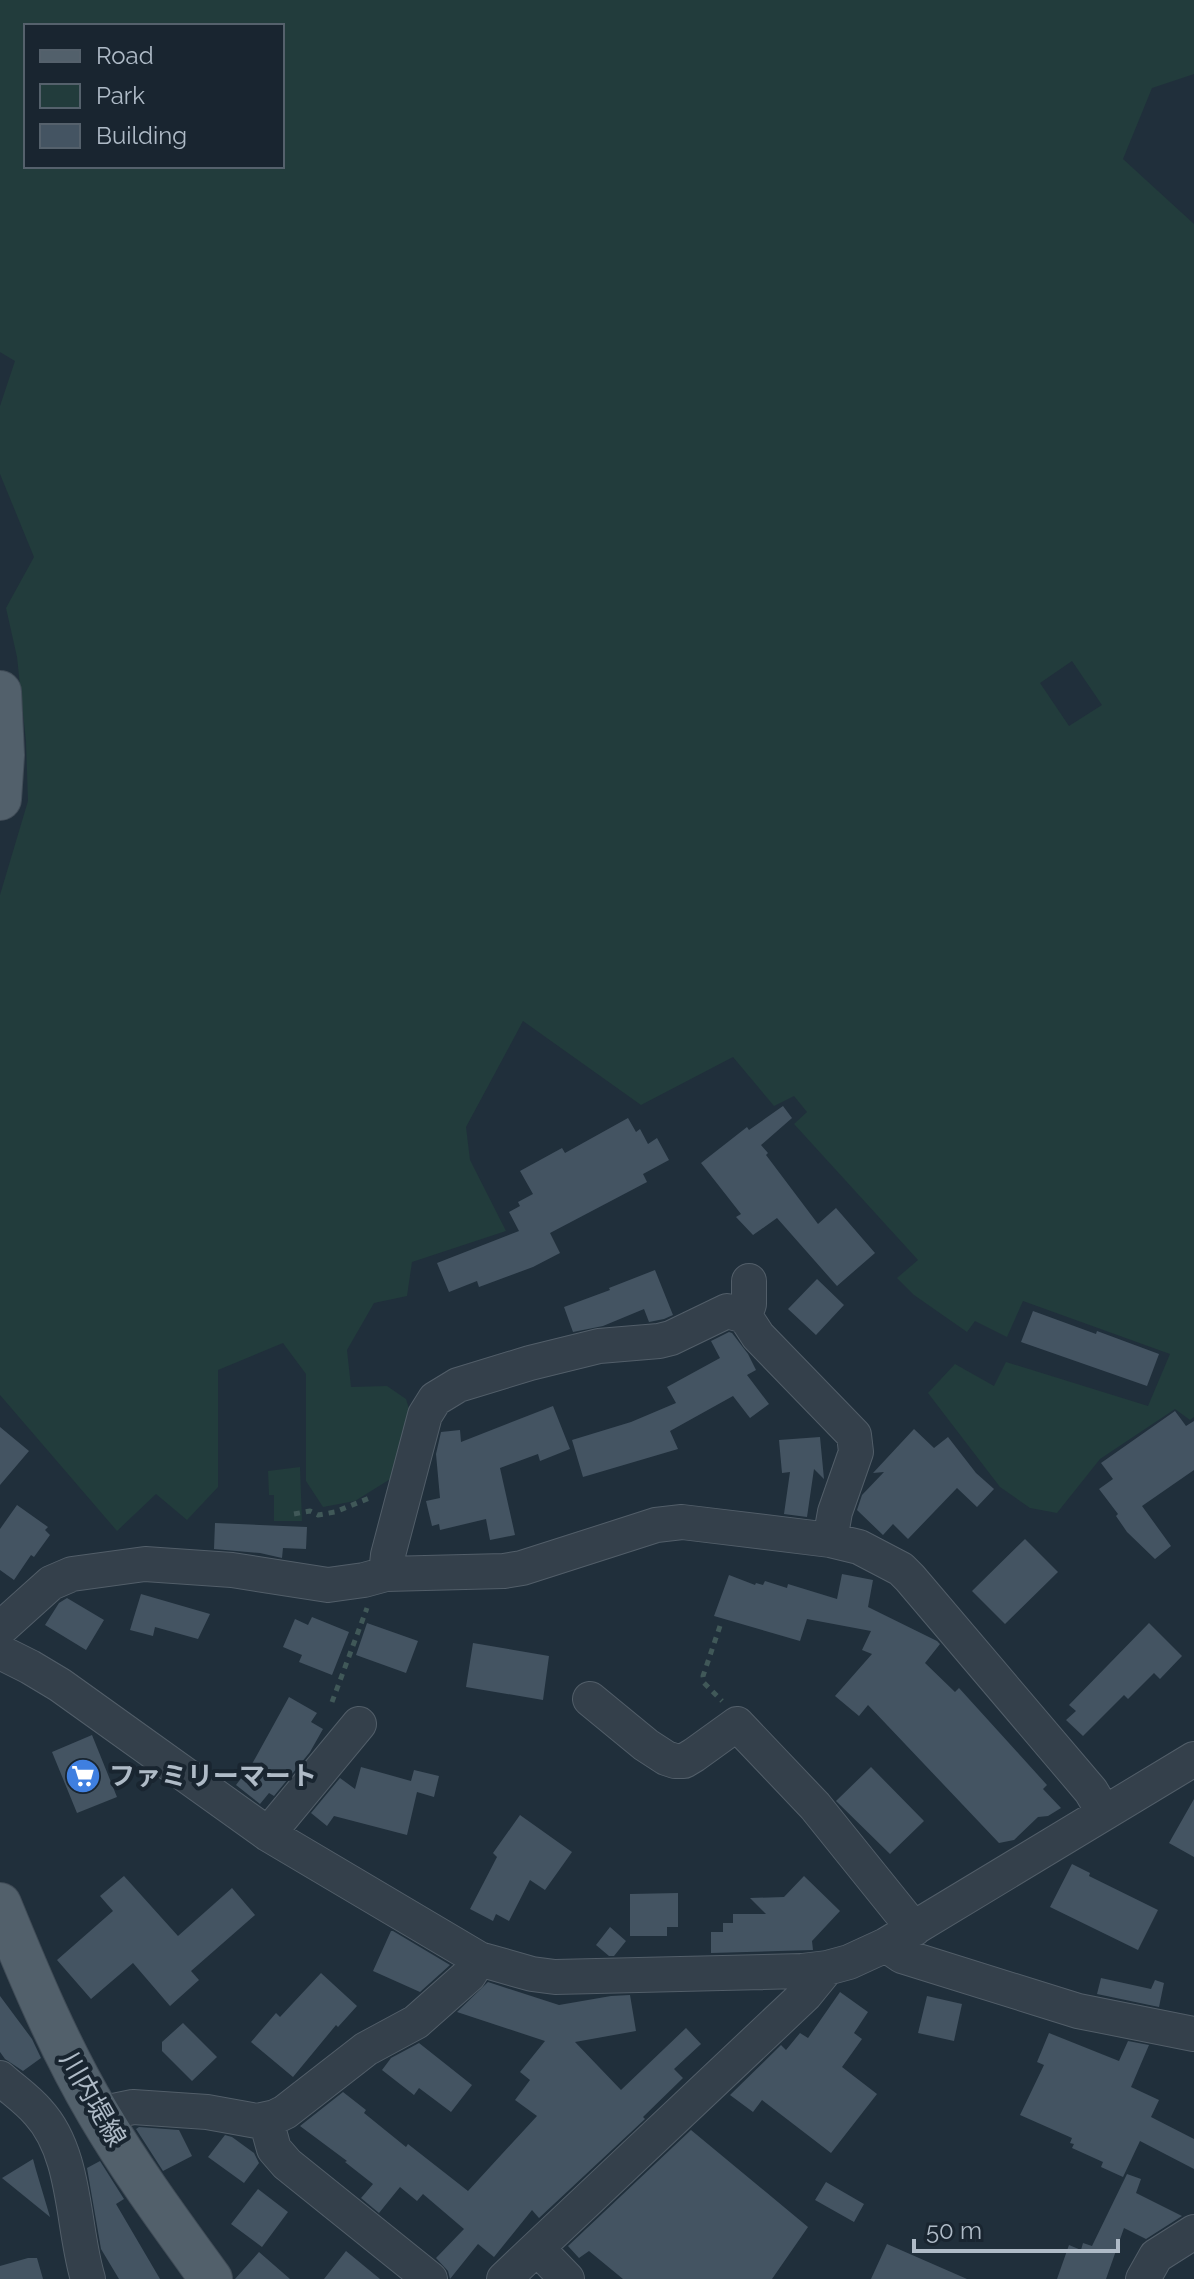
<svg xmlns="http://www.w3.org/2000/svg" width="1194" height="2279" viewBox="0 0 1194 2279" font-family="Raleway,'Noto Sans JP',sans-serif">
<style>
.green{fill:#223c3c;fill-rule:evenodd}
.building{fill:#445462}
.lines{fill:none;stroke-linecap:round;stroke-linejoin:round}
.minor-casing{stroke:#525e69;stroke-width:36}
.major-casing{stroke:#404c57;stroke-width:44}
.path{stroke:#405858;stroke-width:5;stroke-dasharray:6 6;stroke-linecap:butt}
.minor{stroke:#34404b;stroke-width:34}
.major{stroke:#52606b;stroke-width:42}
.labels{text-anchor:middle;stroke-width:8;stroke-linejoin:round;paint-order:stroke}
.poi-label{font-size:26px;font-weight:bold;fill:#afbbc7;stroke:#192530;text-anchor:start}
.street-label{font-size:26px;fill:#afbbc7;stroke:#192530}
</style>
<rect width="100%" height="100%" fill="#202f3b"/>
<path class="green" d="M0,0H1194V74L1152,88L1123,159L1194,224V1417L1190,1420L1175,1409L1100,1459L1057,1513L1030,1508L1000,1487L928,1393L955,1364L994,1386L1006,1362L1148,1406L1170,1354L1023,1301L1007,1337L975,1321L967,1332L914,1295L897,1278L918,1260L794,1124L807,1112L794,1096L774,1106L733,1057L641,1105L523,1021L466,1127L470,1160L506,1231L412,1262L407,1296L374,1303L347,1350L351,1387L387,1386L406,1399L415,1428L400,1473L355,1501L323,1507L306,1481V1374L283,1343L218,1370V1487L187,1520L156,1494L117,1531L0,1395V895L28,801L26,741L17,657L6,608L34,557L0,474V406L15,361L0,352ZM26,26H282V166H26ZM1072,661L1102,705L1069,726L1040,683Z
M300,1467L302,1521H274V1495H269L268,1471Z"/>
<path class="building" d="M783,1106L792,1118L761,1145L768,1153L766,1155L818,1224L836,1208L875,1253L837,1286L777,1218L753,1235L736,1217L741,1214L701,1163L747,1127L749,1130Z
M628,1118L636,1132L640,1129L648,1144L657,1138L669,1160L643,1174L647,1182L550,1233L560,1253L533,1267L479,1287L477,1281L449,1292L437,1263L519,1231L509,1212L520,1206L518,1202L533,1194L520,1171L562,1148L565,1153Z
M655,1270L673,1315L664,1319L649,1322L644,1309L603,1326L573,1332L564,1307L610,1290L609,1288Z
M817,1279L844,1305L816,1335L788,1309Z
M1033,1311L1096,1334L1097,1331L1159,1354L1147,1386L1021,1342Z
M729,1332L732,1333L748,1354L756,1370L747,1375L769,1404L750,1418L733,1396L670,1431L678,1449L583,1477L572,1440L631,1422L676,1403L667,1387L720,1358L711,1341Z
M553,1406L570,1449L540,1461L538,1454L500,1468L515,1535L490,1540L486,1519L440,1530L439,1524L432,1526L426,1501L440,1498L436,1454L441,1432L460,1430L461,1442Z
M1175,1411L1186,1426L1194,1421V1470L1142,1506L1171,1546L1155,1559L1127,1532L1116,1516L1118,1514L1099,1489L1113,1479L1101,1463Z
M0,1427L29,1451L0,1485Z
M914,1429L934,1448L948,1437L976,1473L994,1489L977,1507L957,1488L908,1539L893,1524L883,1535L857,1510L862,1495L884,1472L873,1473Z
M820,1437L824,1479L814,1469L807,1517L784,1514L790,1472L782,1473L779,1440Z
M17,1505L48,1527L45,1530L50,1535L34,1557L31,1555L14,1580L0,1570V1529Z
M215,1523L307,1527L306,1549L283,1548L282,1558L260,1553L214,1549Z
M1025,1539L1058,1572L1005,1624L972,1591Z
M842,1574L873,1580L868,1607L937,1641L940,1644L925,1663L955,1692L959,1688L1047,1785L1043,1789L1061,1808L1048,1816L1038,1817L1014,1840L999,1843L868,1705L859,1716L835,1696L872,1654L862,1650L871,1631L807,1619L800,1641L714,1616L729,1575L755,1585L756,1583L763,1585L765,1581L787,1588L788,1584L837,1599Z
M141,1594L210,1614L198,1639L155,1627L153,1636L130,1630Z
M67,1598L104,1620L86,1650L45,1625L59,1603Z
M312,1617L349,1632L332,1675L299,1662L302,1655L283,1647L295,1619L308,1625Z
M367,1623L418,1641L406,1673L356,1655Z
M1149,1623L1182,1656L1160,1679L1154,1673L1128,1699L1124,1695L1083,1736L1066,1720L1076,1711L1069,1705Z
M473,1643L549,1656L543,1700L466,1687Z
M289,1697L317,1713L311,1722L323,1729L310,1752L274,1796L269,1793L260,1804L236,1785L252,1764Z
M92,1735L117,1797L77,1813L52,1752Z
M361,1767L411,1781L414,1770L439,1776L434,1797L417,1792L407,1835L334,1816L327,1826L311,1813L340,1778L355,1789Z
M871,1767L924,1821L890,1854L836,1801Z
M1194,1799V1857L1169,1843Z
M520,1815L572,1852L545,1890L530,1880L509,1921L496,1914L493,1921L470,1909L497,1857L493,1853Z
M1072,1864L1090,1873L1089,1876L1158,1910L1138,1950L1050,1907Z
M124,1876L178,1936L232,1888L255,1915L191,1971L199,1980L170,2006L133,1963L91,1999L57,1960L113,1911L100,1896Z
M804,1876L840,1911L812,1941L813,1950L711,1953V1932H723V1923H733V1914H766L750,1898L784,1897Z
M678,1893V1927H667V1936H630V1894Z
M610,1927L626,1941L614,1956H609L596,1945Z
M391,1931H393L450,1965L420,1992L373,1971Z
M321,1973L357,2006L338,2027L336,2025L293,2077L251,2042L276,2013L280,2017Z
M1101,1978L1151,1989L1155,1980L1164,1983L1159,2007L1097,1994Z
M488,1982L559,2005L611,1996L630,1995L636,2031L575,2042L621,2090L686,2028L701,2044L674,2069L683,2078L643,2117L645,2119L539,2218L532,2210L494,2257L478,2244L450,2279L448,2271L436,2258L464,2229L423,2194L417,2201L400,2187L379,2213L361,2198L373,2184L345,2162L347,2161L300,2126L343,2092L366,2110L364,2113L406,2147L408,2144L468,2191L537,2116L515,2100L530,2080L520,2072L545,2041L457,2012Z
M840,1992L868,2012L854,2033L862,2039L842,2067L877,2094L831,2153L762,2100L753,2112L730,2095L781,2045L786,2050L800,2033L808,2038Z
M0,1996L32,2039L41,2058L23,2071L5,2059L0,2052Z
M927,1996L962,2004L954,2041L918,2033Z
M183,2023L217,2057L192,2081L162,2051V2042Z
M1049,2033L1119,2061L1128,2041L1149,2045L1131,2087L1159,2100L1151,2117L1194,2139V2169L1140,2141L1123,2177L1101,2167L1103,2162L1072,2148L1074,2144L1070,2143L1072,2138L1020,2115L1044,2065L1037,2062Z
M419,2043L472,2085L451,2112L419,2088L414,2095L382,2070L391,2058Z
M139,2127L179,2130L192,2156L163,2171L136,2129Z
M691,2130L808,2227L772,2279H623L589,2251L579,2258L568,2246Z
M225,2135L232,2137L254,2153L259,2163L244,2183L208,2157Z
M33,2159L36,2170L50,2217L2,2178Z
M100,2161L124,2199L116,2204L160,2279H119L101,2249L87,2168Z
M1127,2174L1141,2179L1136,2193L1182,2216L1146,2239L1124,2228L1106,2279H1057L1069,2245L1081,2250L1083,2243L1092,2246Z
M826,2182L864,2204L854,2222L815,2200Z
M258,2189L288,2212L262,2247L231,2224Z
M887,2244L967,2279H871Z
M346,2251L380,2279H324Z
M259,2252L290,2279H235Z
M28,2258H37L43,2279H0V2266Z"/>
<g class="lines">
<g class="minor-casing">
<path id="minor" d="M745,1316L749,1304V1281
M386,1574L388,1555L425,1415L435,1399L458,1385L530,1363L599,1346L659,1341L671,1338L727,1311L745,1316L758,1336L854,1435L856,1452L835,1512L830,1540
M0,1629L51,1583L72,1574L145,1564L232,1570L328,1585L364,1580L386,1574L504,1571L522,1568L656,1525L682,1522L830,1540L859,1547L901,1569L910,1578L1091,1791L1104,1813
M0,1652L30,1667L60,1685L268,1834L479,1959L532,1974L555,1977L802,1971L827,1968L849,1962L886,1945L1194,1759
M590,1699L646,1745L666,1758L675,1761H684L694,1755L737,1724L815,1806L914,1929
M268,1834L359,1724
M886,1945L902,1956L1078,2011L1194,2034
M0,2078C12,2089 27,2099 38,2112C77,2154 72,2227 88,2279
M99,2114L133,2107L207,2112L257,2121L275,2117L285,2112L366,2049L416,2022L469,1975L479,1959
M266,2120L274,2149L287,2164L430,2279
M537,2248L567,2279
M504,2279L805,1995L827,1968
M1143,2279L1156,2256L1194,2232"/>
</g>
<g class="major-casing">
<path id="major" d="M0,692L3,755L0,799
M0,1904C29,1975 59,2047 98,2113C132,2171 172,2225 211,2279"/>
</g>
<path class="path" d="M294,1514L310,1511L318,1515L335,1512L372,1497
M720,1626L703,1676L704,1683L722,1701
M332,1702L367,1608"/>
<use href="#minor" class="minor"/>
<use href="#major" class="major"/>
</g>
<defs>
<g id="supermarket-disc" transform="scale(1.8)"><circle r="9.5" fill="#3f7fe0" stroke="#192530"/><path d="M-6-5.5h2.5l.6 2H6L4.5 2H-2.5L-4.4-4H-6ZM-1.5 3.2a1.3 1.3 0 1 0 .1 0ZM3 3.2a1.3 1.3 0 1 0 .1 0Z" fill="#fff"/></g>
</defs>
<g fill-rule="evenodd">
<use href="#supermarket-disc" x="83" y="1776"/>
</g>
<g class="labels">
<g class="poi-label">
<text x="109" y="1785">ファミリーマート</text>
</g>
<g class="street-label">
<text transform="translate(93 2099) rotate(60)" y="9">川内堤線</text>
</g>
</g>
<rect x="24" y="24" width="260" height="144" fill="#192530" stroke="#55616c" stroke-width="2"/>
<rect x="40" y="50" width="40" height="12" fill="#52606b" stroke="#55616c" stroke-width="2"/>
<text x="96" y="64" font-size="24" fill="#afbbc7">Road</text>
<rect x="40" y="84" width="40" height="24" fill="#223c3c" stroke="#55616c" stroke-width="2"/>
<text x="96" y="104" font-size="24" fill="#afbbc7">Park</text>
<rect x="40" y="124" width="40" height="24" fill="#445462" stroke="#55616c" stroke-width="2"/>
<text x="96" y="144" font-size="24" fill="#afbbc7">Building</text>
<path d="M914 2239v12h204v-12" fill="none" stroke="#afbbc7" stroke-width="4"/>
<text x="926" y="2239" font-size="24" fill="#afbbc7" stroke="#192530" stroke-width="6" paint-order="stroke">50 m</text>
</svg>
